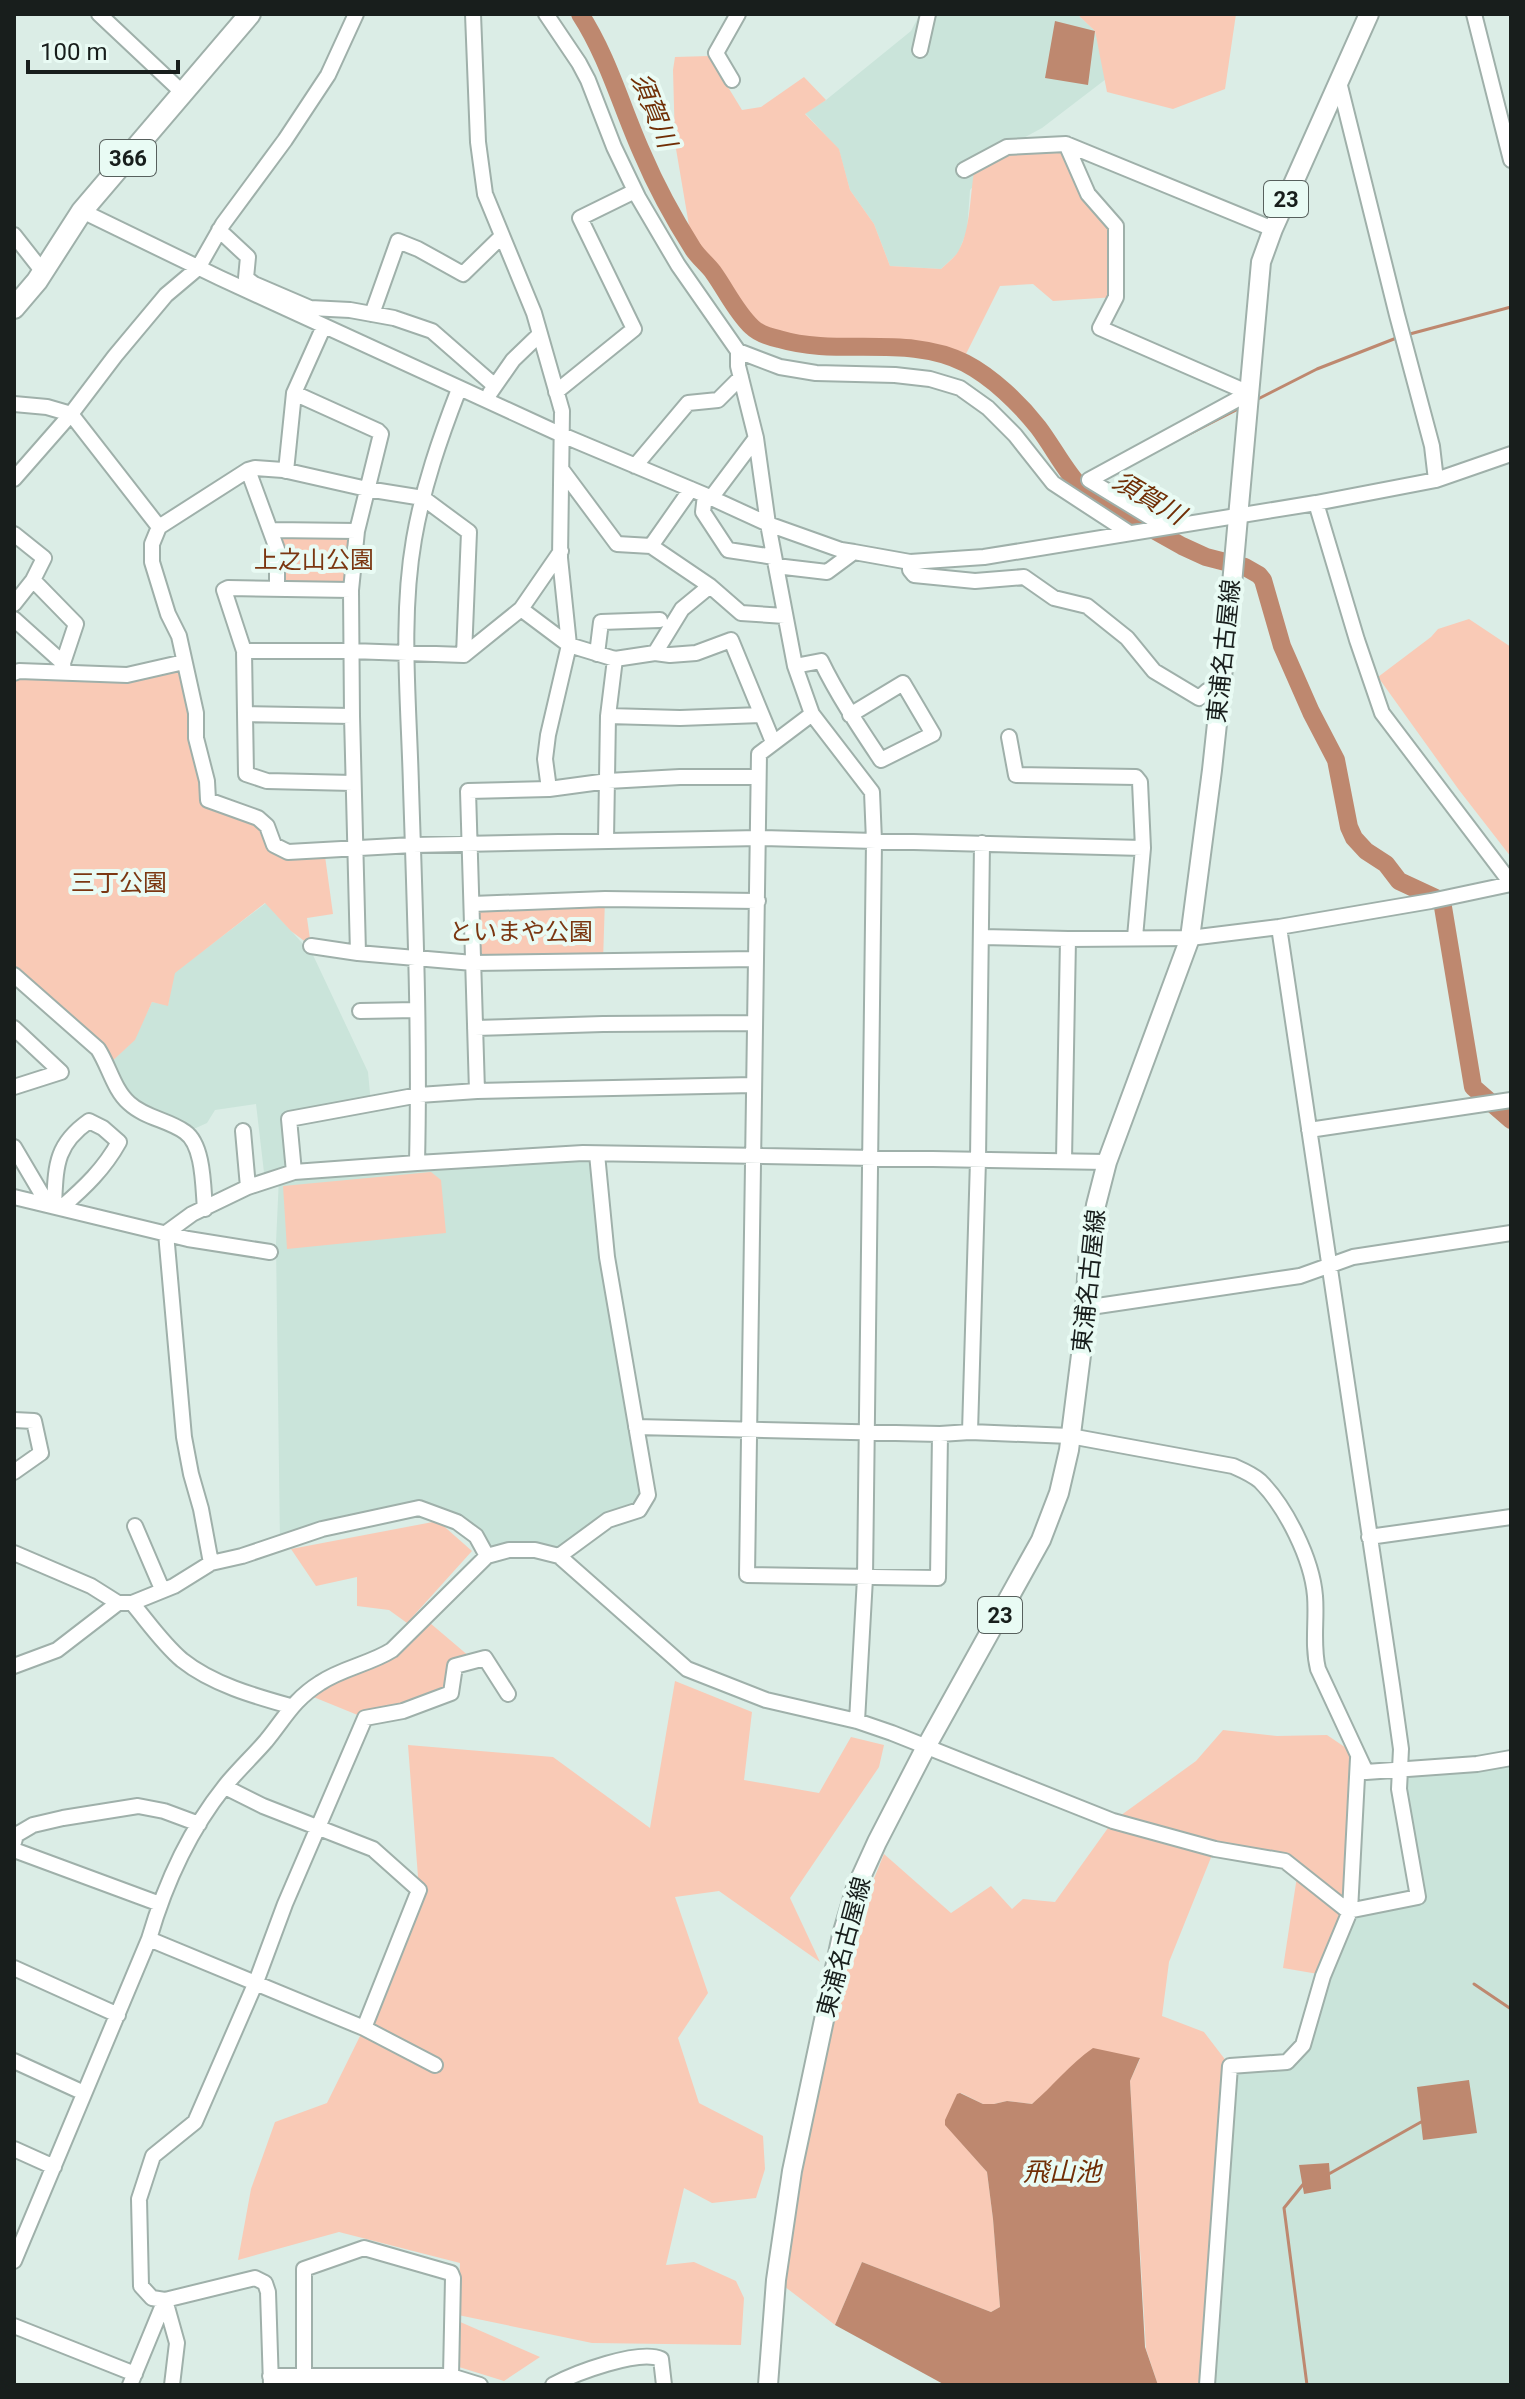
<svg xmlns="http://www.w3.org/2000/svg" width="1525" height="2399" viewBox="0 0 1525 2399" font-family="Roboto,'Noto Sans JP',sans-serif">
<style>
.built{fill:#cae4da}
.green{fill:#f9cab6}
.water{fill:#be886f}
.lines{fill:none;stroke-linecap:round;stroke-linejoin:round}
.stream{stroke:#be886f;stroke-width:3}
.river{stroke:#be886f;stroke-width:18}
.minor-casing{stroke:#9fb0aa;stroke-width:18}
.major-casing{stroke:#9fb0aa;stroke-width:22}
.highway-casing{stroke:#9fb0aa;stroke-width:24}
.minor{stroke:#fff;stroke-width:14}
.major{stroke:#fff;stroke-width:18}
.highway{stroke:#fff;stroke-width:20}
.labels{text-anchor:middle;stroke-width:8;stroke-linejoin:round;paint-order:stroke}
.shield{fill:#e9fbf4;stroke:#57605d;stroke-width:2}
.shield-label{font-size:22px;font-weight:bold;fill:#181e1c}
.park-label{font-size:24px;fill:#7b3712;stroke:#e9fbf4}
.street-label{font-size:24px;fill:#181e1c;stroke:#e9fbf4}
.water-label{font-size:26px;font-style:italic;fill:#702e05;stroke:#e9fbf4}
</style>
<rect width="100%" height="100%" fill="#dbede6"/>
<path class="built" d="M920,14H1077L1095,31L1106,79L1042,128L1007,147L970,190L967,231L958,253L941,269L890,266L874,224L850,190L839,150L805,113L826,100L911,31Z
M266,903L313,955L368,1072L371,1104L289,1119L294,1172L585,1160L595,1165L648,1495L559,1556H487L476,1536L419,1508L280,1544L276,1243L279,1177L265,1181L256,1104L215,1110L207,1123L187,1132L129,1103L108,1065L134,1040L152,1002L168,1005L174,973Z
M1511,1763V2385H1208L1230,2066L1287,2062L1303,2044L1350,1911L1418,1897L1401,1769L1432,1774Z"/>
<path class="green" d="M1077,14H1236L1225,89L1173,109L1107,92L1095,31Z
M709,56L742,110L761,107L804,77L826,100L805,114L839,149L850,190L874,224L890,266L941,269C947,263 955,258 959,250C971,229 970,191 975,166L1007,147L1066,144L1116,226V297L1053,301L1033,284L1000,286L962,362L922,351L880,347H813L749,325L693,249L675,143L673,70L675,57Z
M277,537L351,538L347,582L344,585L283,584Z
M1469,619L1511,647V857L1459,790L1378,677L1431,637L1438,629Z
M184,662L208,800L258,818L274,845L324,849L333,914L307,918L311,946L291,931L265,903L175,973L168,1006L152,1002L135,1040L108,1065L14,975V673L127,675Z
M605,899L603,961L473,963L472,904Z
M431,1172L441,1180L446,1233L287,1249L283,1186Z
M438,1521L472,1551L407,1623L389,1610L357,1606V1577L316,1586L291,1549Z
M430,1623L470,1657L455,1666L451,1693L365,1718L311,1696L352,1673L393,1659Z
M675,1681L752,1712L744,1780L819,1793L851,1737L884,1745L879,1767L790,1898L820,1962L719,1891L675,1897L708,1993L678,2038L699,2103L763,2136L765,2169L756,2198L712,2203L684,2188L666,2265L694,2262L736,2281L744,2298L741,2345L592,2343L458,2315L460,2263L339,2232L238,2260L251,2189L275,2122L327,2103L364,2028L419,1890L408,1745L553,1757L650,1828Z
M1223,1730L1277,1736L1327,1735L1358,1756L1350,1911L1324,1975L1283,1968L1298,1870L1214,1850L1169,1962L1162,2016L1204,2032L1230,2066L1208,2385H1158L1146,2349L1130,2081L1140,2059L1054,2086L1032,2104L1007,2101L994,2104H983L961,2093L945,2124L987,2172L993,2219L1000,2307L991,2312L862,2262L835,2325L776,2280L836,1972L884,1854L951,1913L991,1886L1012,1909L1023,1899L1055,1902L1113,1821L1196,1761Z
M458,2321L540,2357L504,2381L459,2367Z"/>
<path class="water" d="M1055,21L1095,31L1088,85L1045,78Z
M1093,2048L1140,2058L1130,2081L1145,2347L1158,2385H945L835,2325L862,2262L991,2312L1000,2307L993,2219L987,2172L945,2125V2120L957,2094L960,2093L983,2104H994L1007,2101L1032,2104C1053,2086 1070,2064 1093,2048Z
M1469,2080L1477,2133L1423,2140L1417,2087Z
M1329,2163L1331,2189L1304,2194L1299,2165Z"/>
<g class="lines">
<path class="stream" d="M1406,335L1511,307
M1256,400L1317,369L1399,337
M1160,449L1242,407
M1073,480L1086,477
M1474,1984L1511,2009
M1327,2175L1421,2122
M1305,2182L1284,2208L1307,2385"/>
<path class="river" d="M580,14C608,57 621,106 642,153C656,186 674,219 693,249C699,258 707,264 713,272C726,290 736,312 752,327C759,334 770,337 779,339C839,357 908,334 965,363C992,377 1019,403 1038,427C1054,448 1065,472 1084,491L1182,546L1206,557L1245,567L1259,575L1263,580L1282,646L1311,712L1336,760L1349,827L1354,838L1366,851L1386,864L1399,881L1442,901L1473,1087L1511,1120"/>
<g class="minor-casing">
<path id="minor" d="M99,14L184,94
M473,14L478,142L485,194L534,313L562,411L560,558L569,645L548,735L545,759L549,789
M546,14L579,63L588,80L614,147L638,197L678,265L738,351L780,367L816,373L895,375L930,379L960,388L988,408L1015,435L1053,483L1128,532
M1474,14L1511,160
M920,50L928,14
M732,80L716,53L738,14
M1339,82L1397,315L1432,446L1436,480
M1066,144L1088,194L1116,226V297L1100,328L1249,393
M964,170L1007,147L1066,144L1273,229
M82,211L220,278L562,435L705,495L768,524L841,550L854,552L910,562L984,557L1316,503L1436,480L1511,454
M219,230L248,257L246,278L254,284L310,308L350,310L394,318L432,331L495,386
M14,235L43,272
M372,314L398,241L418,249L463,274L502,236
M738,351V366L756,438L768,524L795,666L812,714L872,792L874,841L865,1578L857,1721
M556,392L634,329L580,218L635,191
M294,393L378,431L381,434L357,531L351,590L352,716L358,953
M490,393L513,360L540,334
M14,404L47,407L71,414L159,527
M635,466L688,403L718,400L741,377
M248,470L277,549V588
M562,470L617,544L651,546L710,586L741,613L785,616
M286,471L294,393L324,326
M14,479L71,414L115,356L166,295L198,268L223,224L285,140L328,75L356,14
M705,495L703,512L728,550L774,557
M711,498L756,438
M1316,503L1357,640L1382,713L1511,883
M1166,527L1089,480L1249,393
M271,530L357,531
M14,534L44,558L33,580L76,624L63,663L64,672
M651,546L691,489
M910,562V570L914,575L975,581L1024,577L1054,598L1087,606L1127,638L1154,671L1199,698L1207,691L1220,686
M776,566L827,572L854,552
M351,590L228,588L224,590L244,651L245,714L352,716
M14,604L33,580
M521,609L569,645L615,659
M14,619L63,663
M244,651H351L464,655L469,532L423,498L367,489L283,470L255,468L248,470L159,527L152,544V562L168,614L179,636L196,713V738L207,781L208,800L258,818L267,826L274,845L288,852L413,845L759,838L1143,848
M655,653L682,609L710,586
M597,654L601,622L660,620
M464,655L521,609L561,551
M795,666L821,661C838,696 859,727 881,760L933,734L903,683L850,715
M14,673L19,671L127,675L184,662
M245,714L246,774L267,781L353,783
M812,714L759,754L747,1575L938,1578L940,1434
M608,716L680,718L761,715
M1009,737L1016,775L1136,777L1140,782L1143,848L1135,937
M606,840L608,716L615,659L655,653L670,655L696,653L731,640L773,742
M472,904L605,899L758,901
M981,937L1068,939L1190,938L1279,927L1431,901L1511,884
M311,946L358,953L473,963L756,959
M14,975L98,1049C109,1066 114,1090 129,1103C145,1118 169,1120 185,1132C204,1145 203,1188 205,1209
M360,1011L417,1010
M14,1028L61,1072L14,1087
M475,1028L603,1024L755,1023
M477,1091L468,791L549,789L608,781L680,777H758
M1309,1130L1511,1100
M243,1131L248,1187
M14,1147L47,1203
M1064,1160L1068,939
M417,1163C420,1037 415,912 411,787C409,705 400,620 414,539C423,487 440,438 459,389
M294,1172L289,1119L419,1095L477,1091L753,1085
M14,1197L188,1239L270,1252
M54,1205C56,1166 55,1145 89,1121L103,1128L119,1142C104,1169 85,1187 62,1207
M166,1233L192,1214L248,1187L294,1172L417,1163L583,1153L1107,1162
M166,1233L184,1437L191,1474L201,1509L211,1563
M1084,1308L1300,1276L1353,1257L1511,1233
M14,1420L34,1421L41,1453L14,1472
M636,1427L940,1434L970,1432L1070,1436L1233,1466C1242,1470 1252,1474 1260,1481C1286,1507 1312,1559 1315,1596C1317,1620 1312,1645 1318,1669L1366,1772L1477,1764L1511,1758
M970,1432L978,1160L982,843
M135,1526L162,1589
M1369,1537L1511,1517
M14,1553L91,1586L118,1603H132L174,1586L211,1563L242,1556L322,1529L419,1508L457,1522L476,1536L487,1556
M559,1556L608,1520L639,1510L648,1495L607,1257L597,1154
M132,1603C148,1622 163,1644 182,1660C212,1684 254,1696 290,1706
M14,1666L57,1650L118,1603
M14,1842L16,1835L33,1825L63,1818L138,1806L164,1811L199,1824
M14,1850L160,1904
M149,1939L364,2028L419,1890L373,1849L263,1806L225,1787
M14,1968L118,2015
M364,2028L435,2065
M14,2061L84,2093
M14,2149L54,2167
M14,2261L149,1939C165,1884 189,1831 225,1786C238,1770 253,1756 266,1741C285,1718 293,1700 320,1683C342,1668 370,1664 392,1650L487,1556L509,1550H535L559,1556L687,1669L766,1700L857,1721L892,1733L1113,1821L1215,1849L1285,1861L1348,1911L1418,1897L1399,1789L1401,1749L1392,1685L1279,927
M165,2300L177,2343L172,2385
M14,2326L135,2374
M270,2376H451L480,2385
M304,2377V2269L364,2248L451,2273L453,2278L451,2376
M130,2385L165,2300
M271,2385L268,2292L265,2283L255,2278L165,2300L152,2298L141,2286L139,2199L153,2156L195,2122L256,1982L285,1904L365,1718L403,1711L451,1693L455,1666L485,1658L508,1694
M553,2385C575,2373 639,2349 661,2359L664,2385
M1207,2385L1230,2066L1287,2062L1303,2045L1323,1976L1350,1911L1358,1758"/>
</g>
<g class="major-casing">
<path id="major" d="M768,2385L776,2280L792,2171L842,1935L856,1888L877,1842L926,1747L1041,1540L1059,1493L1069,1450L1083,1339L1089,1249L1096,1205L1107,1162L1190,938L1212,770L1232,584L1261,262L1273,229L1369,14"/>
</g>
<g class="highway-casing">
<path id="highway" d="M14,308L37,281L82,211L250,14"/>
</g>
<use href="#minor" class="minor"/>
<use href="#major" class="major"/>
<use href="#highway" class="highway"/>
</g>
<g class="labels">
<g class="shield">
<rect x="100" y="140" width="56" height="36" rx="6"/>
<rect x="1264" y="181" width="44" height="36" rx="6"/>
<rect x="978" y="1597" width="44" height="36" rx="6"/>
</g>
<g class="shield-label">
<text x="128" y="166">366</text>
<text x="1286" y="207">23</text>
<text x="1000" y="1623">23</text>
</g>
<g class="park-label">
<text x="314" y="568">上之山公園</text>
<text x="119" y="891">三丁公園</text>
<text x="521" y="940">といまや公園</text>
</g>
<g class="street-label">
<text transform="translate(1224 651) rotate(-84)" y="8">東浦名古屋線</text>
<text transform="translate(1089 1281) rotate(-84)" y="8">東浦名古屋線</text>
<text transform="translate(844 1947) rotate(-75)" y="8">東浦名古屋線</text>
</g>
<g class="water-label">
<text transform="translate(654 110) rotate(68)" y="9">須賀川</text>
<text transform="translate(1149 498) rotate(30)" y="9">須賀川</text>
<text x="1062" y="2181">飛山池</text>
</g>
</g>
<rect width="1525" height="2399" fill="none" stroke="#181e1c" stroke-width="32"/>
<path d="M28 60v12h150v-12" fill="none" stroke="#181e1c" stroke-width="4"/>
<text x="40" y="60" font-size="24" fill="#181e1c" stroke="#e9fbf4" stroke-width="6" paint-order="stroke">100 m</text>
</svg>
